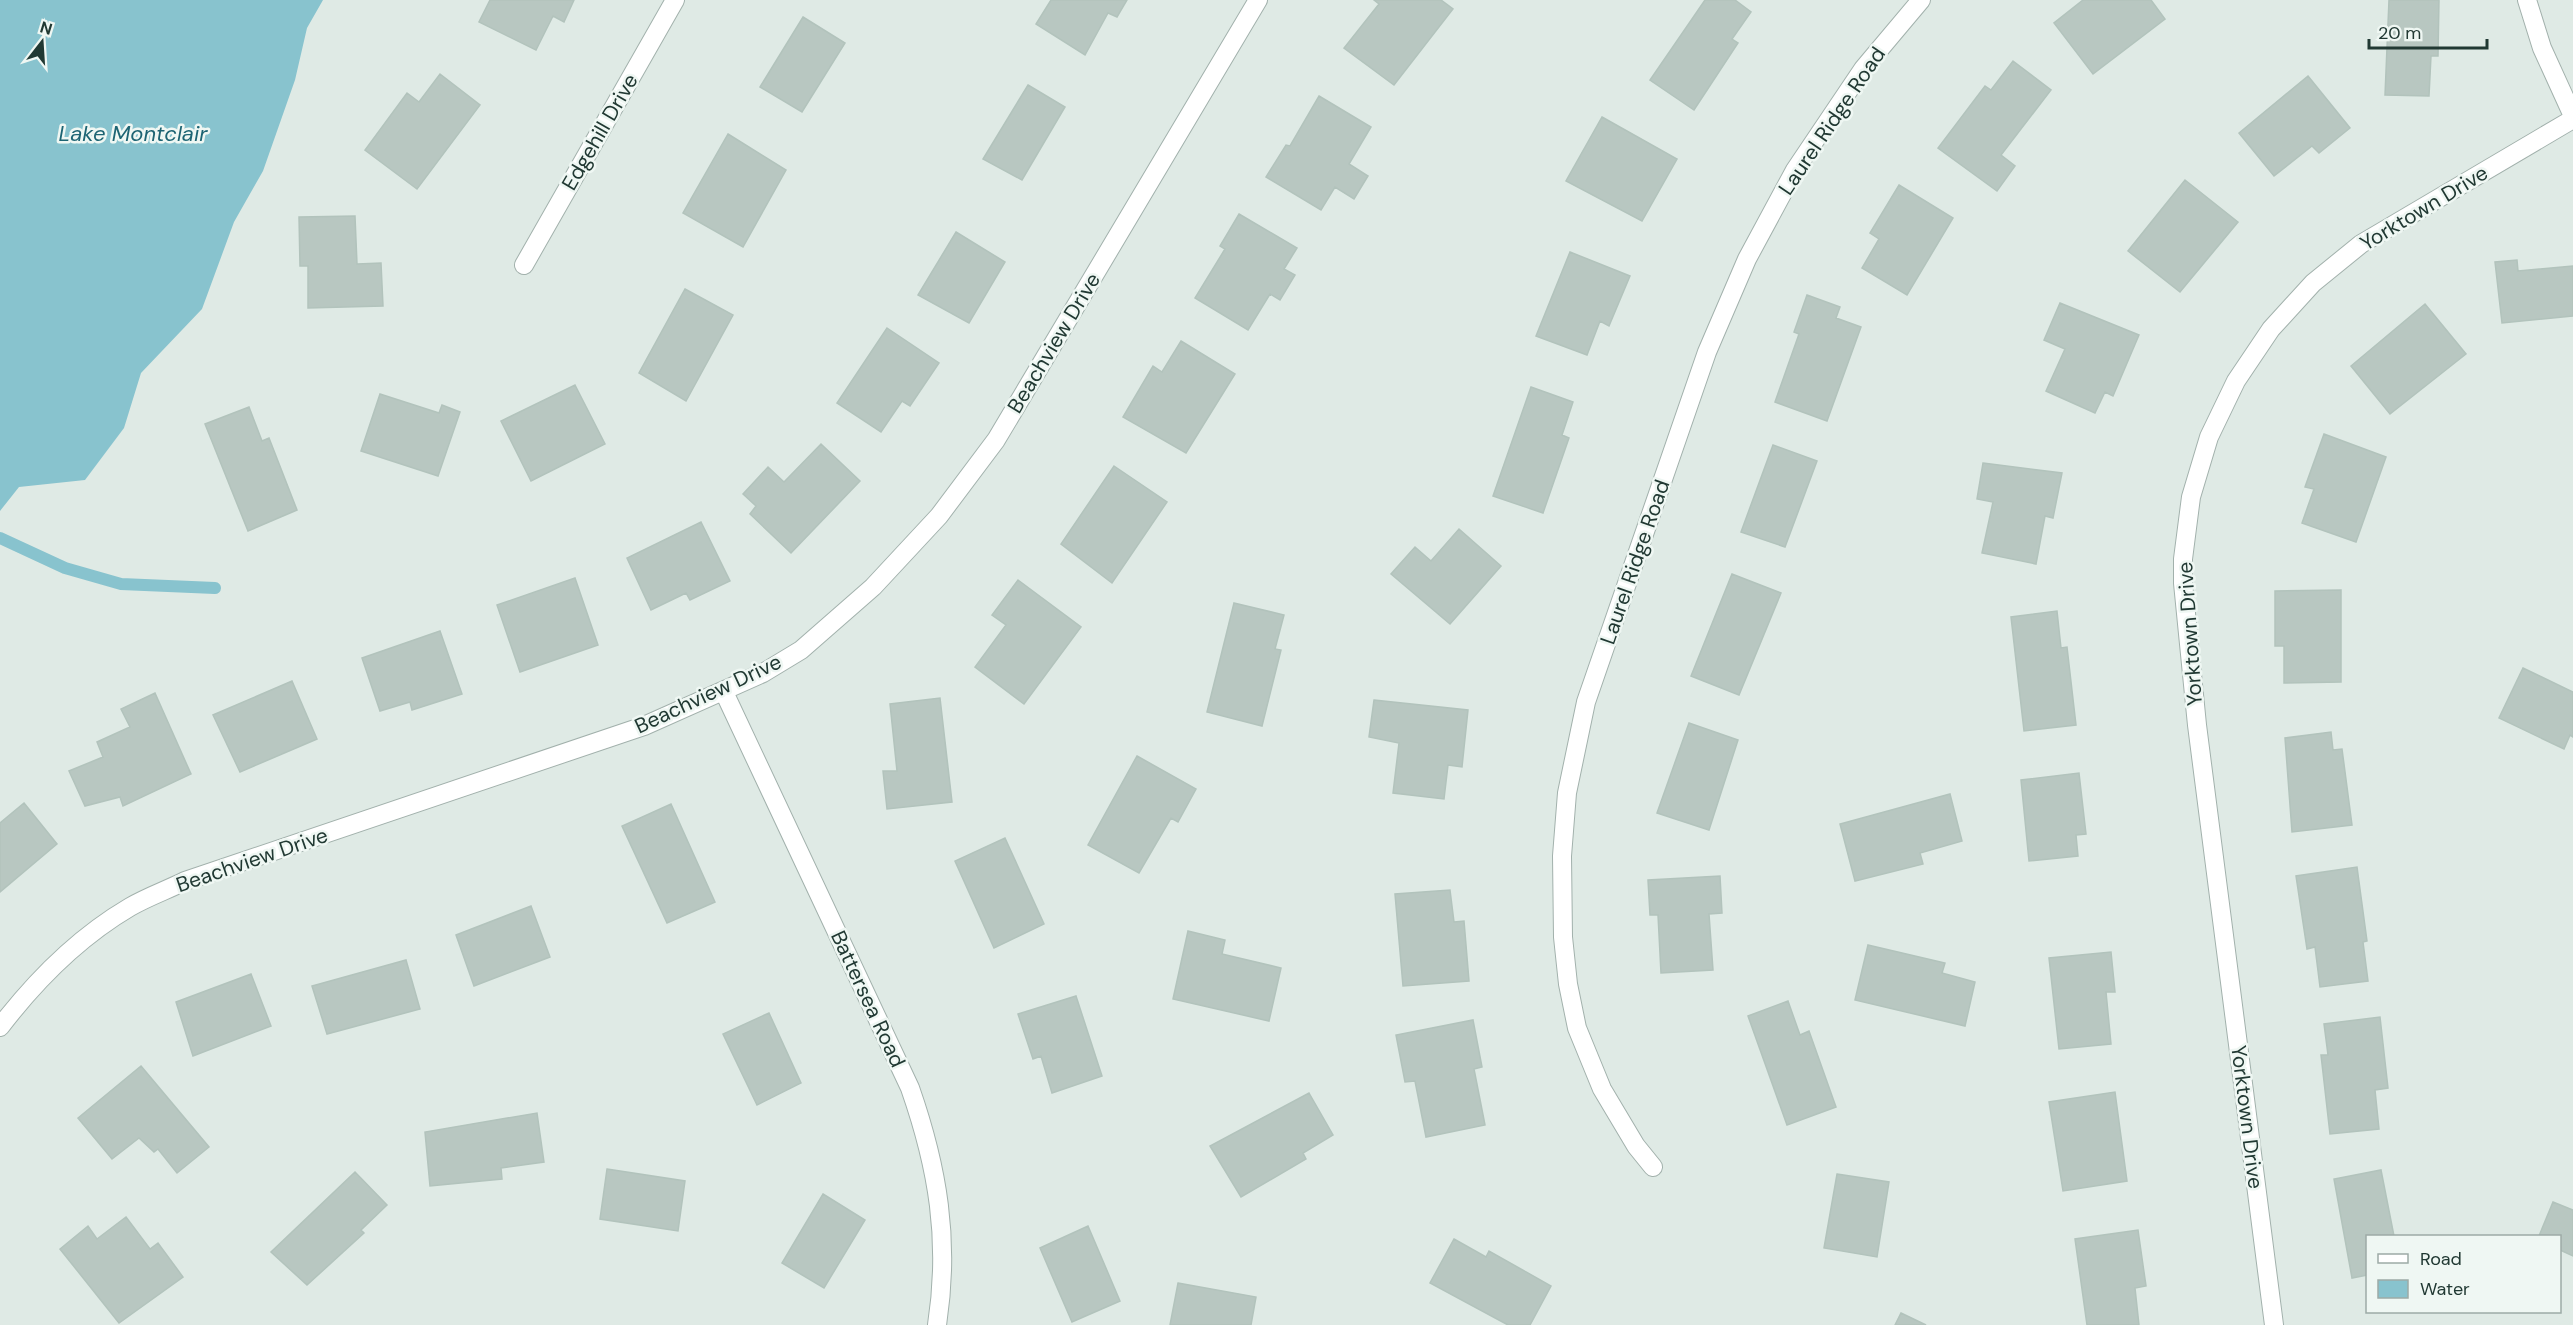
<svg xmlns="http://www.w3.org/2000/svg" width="2573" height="1325" viewBox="0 0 2573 1325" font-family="'DM Sans',sans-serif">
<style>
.water{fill:#88c3ce}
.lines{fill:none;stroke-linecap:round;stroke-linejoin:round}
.stream{stroke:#88c3ce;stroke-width:12}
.building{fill:#b8c7c1;stroke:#b2c3bc;stroke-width:1.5}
.minor-casing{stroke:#a2b1ac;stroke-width:20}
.minor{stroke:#fff;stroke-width:18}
.labels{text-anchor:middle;stroke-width:5;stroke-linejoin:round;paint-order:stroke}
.street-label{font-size:21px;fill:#213933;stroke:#eff7f3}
.water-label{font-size:22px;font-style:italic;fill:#1d6473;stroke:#eff7f3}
</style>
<rect width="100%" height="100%" fill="#dfeae5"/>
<path class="water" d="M0,0H323L307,28L295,80L263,171L234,222L202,309L141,373L124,428L85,480L19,487L0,511Z"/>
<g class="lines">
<path class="stream" d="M0,538L65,568L121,584L215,588"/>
</g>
<path class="building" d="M490,0H574L564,22L553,16L536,50L479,22Z
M1051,0H1127L1117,17L1108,13L1085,55L1036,24Z
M1374,0H1441L1453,9L1394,85L1344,48L1379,4Z
M1705,0H1735L1751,12L1732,39L1738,43L1694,110L1650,80Z
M2083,0H2151L2165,19L2093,74L2054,23Z
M2389,0H2439L2438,56H2431L2429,96L2385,95Z
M803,17L845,43L802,112L760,87Z
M2013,61L2051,90L2001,155L2015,166L1997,191L1938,148L1985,86L1991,90Z
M440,74L480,105L417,189L365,150L407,93L419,102Z
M2308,76L2350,128L2319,153L2312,146L2274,176L2239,133Z
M1028,85L1065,107L1022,180L983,159Z
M1319,96L1371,127L1349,164L1368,176L1354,199L1335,187L1321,210L1266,177L1286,145L1290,146Z
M1602,117L1677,159L1642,221L1566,181Z
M728,134L786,170L743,247L683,213Z
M2185,180L2238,222L2180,292L2128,251Z
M1899,185L1953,218L1907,295L1862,268L1879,239L1870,233Z
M1239,214L1297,248L1284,269L1295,275L1280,300L1270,294L1248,330L1195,298L1225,249L1220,246Z
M355,216L357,264L381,263L383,306L308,308V266H300L299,217Z
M956,232L1005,262L969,323L918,295Z
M1570,252L1630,276L1609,326L1600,321L1587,355L1536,336Z
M2517,260L2518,271L2573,266V316L2502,323L2495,262Z
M685,289L733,315L686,401L639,373Z
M1807,295L1840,307L1836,318L1861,327L1827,421L1775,402L1799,334L1794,332Z
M2060,303L2139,335L2113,396L2105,392L2095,413L2046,391L2065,349L2044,340Z
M2425,304L2466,354L2390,414L2351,366Z
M887,328L939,363L910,406L902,401L881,432L837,403Z
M1181,341L1235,374L1186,453L1123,417L1153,366L1162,372Z
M575,385L605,444L531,481L501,421Z
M1531,387L1573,402L1562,435L1569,438L1543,513L1493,496Z
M380,394L439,413L442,405L460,412L438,476L361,451Z
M249,407L262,441L269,438L297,510L248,531L205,424Z
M2324,434L2386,457L2356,542L2302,523L2314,489L2305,487Z
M821,444L860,481L791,553L750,514L756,506L743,494L768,467L784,482Z
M1773,445L1817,461L1785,547L1741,532Z
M1983,463L2062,473L2053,518L2045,516L2036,564L1982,553L1993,502L1977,499Z
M1114,466L1167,502L1112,583L1061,544Z
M701,522L730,581L690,600L686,593L651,610L627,558Z
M1459,529L1501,566L1450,624L1391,574L1415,547L1431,561Z
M1732,574L1781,593L1739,695L1691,676Z
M575,578L598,645L520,672L497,605Z
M1018,580L1081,627L1024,704L975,667L1006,625L992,615Z
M2341,590V682L2284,683V646H2275V591Z
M1234,603L1284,615L1275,649L1281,650L1262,726L1207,712Z
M2057,611L2061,648L2067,647L2076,725L2024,731L2011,617Z
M440,631L462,694L412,710L410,702L380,711L362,658Z
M2523,668L2573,692V737L2570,735L2564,749L2499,718Z
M292,681L317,739L240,772L213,715Z
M155,693L191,774L123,806L120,797L85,806L69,771L103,757L97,742L130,727L121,709Z
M940,698L952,802L887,809L883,771H897L890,704Z
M1374,700L1468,710L1462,767L1448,765L1444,799L1393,793L1399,743L1369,737Z
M1689,723L1738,740L1709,830L1657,813Z
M2331,732L2333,750L2342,749L2352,825L2292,832L2285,738Z
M1137,756L1196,789L1178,822L1171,818L1139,873L1088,845Z
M2079,773L2086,834L2076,835L2078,856L2029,861L2021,780Z
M1950,794L1962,841L1920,853L1923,864L1855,881L1840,824Z
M24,803L57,844L0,892V823Z
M671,804L715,902L667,923L622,826Z
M1005,838L1044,924L994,948L955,861Z
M2357,867L2367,941L2363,942L2368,981L2320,987L2315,947L2307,949L2296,876Z
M1720,876L1722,913L1709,914L1713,970L1661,973L1658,915H1650L1648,880Z
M1450,890L1454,922L1464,921L1469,981L1403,986L1395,894Z
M531,906L550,957L474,986L456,935Z
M1188,931L1225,940L1222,954L1281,968L1269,1021L1173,999Z
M1868,945L1945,963L1942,973L1975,982L1965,1026L1855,1000Z
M2111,952L2115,992H2106L2111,1044L2059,1049L2049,958Z
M406,960L420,1009L327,1034L312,986Z
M251,974L271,1026L193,1056L176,1002Z
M1076,996L1102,1076L1052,1093L1041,1056L1033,1059L1018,1014Z
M1788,1001L1800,1035L1809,1031L1836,1107L1787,1125L1748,1016Z
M769,1013L801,1083L757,1105L723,1034Z
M2380,1017L2388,1088L2375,1090L2379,1129L2330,1134L2321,1055H2328L2324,1024Z
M1473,1020L1482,1067L1474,1069L1485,1125L1426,1137L1415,1081L1405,1082L1396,1035Z
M141,1066L209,1147L177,1173L158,1149L154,1152L139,1138L112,1159L78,1118Z
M2115,1092L2127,1181L2063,1191L2049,1102Z
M1309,1093L1333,1135L1303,1153L1306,1159L1241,1197L1210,1146Z
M537,1113L544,1162L501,1168L502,1179L430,1186L425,1132Z
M607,1169L685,1181L678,1231L600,1219Z
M2381,1170L2394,1236H2368V1275L2352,1278L2334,1179Z
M355,1172L387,1205L361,1230L364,1233L307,1285L271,1252Z
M1837,1174L1889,1182L1877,1257L1824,1248Z
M823,1194L865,1220L824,1288L782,1263Z
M2553,1202L2573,1210V1256L2560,1250V1236H2539Z
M126,1217L150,1249L158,1243L183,1277L119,1323L60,1249L88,1226L97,1239Z
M1088,1226L1120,1301L1072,1322L1040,1248Z
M2138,1230L2146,1286L2135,1288L2139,1325H2087L2075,1239Z
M1454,1239L1486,1257L1489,1251L1551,1286L1530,1325H1508L1430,1283Z
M1178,1283L1256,1297L1251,1325H1170Z
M1901,1313L1926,1325H1895Z"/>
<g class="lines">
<g class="minor-casing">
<path id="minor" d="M2527,0L2542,48L2573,116
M524,265L675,0
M724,692L910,1088C938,1168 950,1241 937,1325
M0,1027C36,980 79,937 130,907C147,897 167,890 185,881L644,726L763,673L801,650L873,587L939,516L996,440L1258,0
M1653,1167L1636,1146L1602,1089L1577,1028L1568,984L1563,937L1562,856L1567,793L1586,702L1707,352L1747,259L1795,170L1863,69L1921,0
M2274,1325L2197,725L2183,583V559L2191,497L2209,437L2236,381L2271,329L2313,283L2361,244L2573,119"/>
</g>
<use href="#minor" class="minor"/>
</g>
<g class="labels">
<g class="street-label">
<text transform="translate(1832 121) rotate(-56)" y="7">Laurel Ridge Road</text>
<text transform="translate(600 132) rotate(-60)" y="7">Edgehill Drive</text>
<text transform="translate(2424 208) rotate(-31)" y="7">Yorktown Drive</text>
<text transform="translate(1054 343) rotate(-59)" y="7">Beachview Drive</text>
<text transform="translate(1635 562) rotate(-71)" y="7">Laurel Ridge Road</text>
<text transform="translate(2190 634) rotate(-94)" y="7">Yorktown Drive</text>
<text transform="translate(708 694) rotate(-25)" y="7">Beachview Drive</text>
<text transform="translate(252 860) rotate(-19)" y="7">Beachview Drive</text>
<text transform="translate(868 999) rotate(65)" y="7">Battersea Road</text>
<text transform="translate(2247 1117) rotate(83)" y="7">Yorktown Drive</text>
</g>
<g class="water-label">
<text x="133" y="141">Lake Montclair</text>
</g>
</g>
<rect x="2366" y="1235" width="195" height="78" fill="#eff7f3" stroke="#9daba6" stroke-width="1.5"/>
<rect x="2378" y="1254" width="30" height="9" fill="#ffffff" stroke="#9daba6" stroke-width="1.5"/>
<text x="2420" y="1265" font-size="18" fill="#213933">Road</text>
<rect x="2378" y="1280" width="30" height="18" fill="#88c3ce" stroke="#9daba6" stroke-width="1.5"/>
<text x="2420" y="1295" font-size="18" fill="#213933">Water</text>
<g transform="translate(42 42) rotate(17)" stroke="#eff7f3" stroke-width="4.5" paint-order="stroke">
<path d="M0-4.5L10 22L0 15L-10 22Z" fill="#213933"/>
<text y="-9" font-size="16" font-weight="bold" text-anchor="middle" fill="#213933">N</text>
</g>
<path d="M2369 39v9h118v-9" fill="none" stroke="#213933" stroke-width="3"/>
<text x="2378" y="39" font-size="18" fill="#213933" stroke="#eff7f3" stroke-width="4.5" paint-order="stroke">20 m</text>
</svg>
